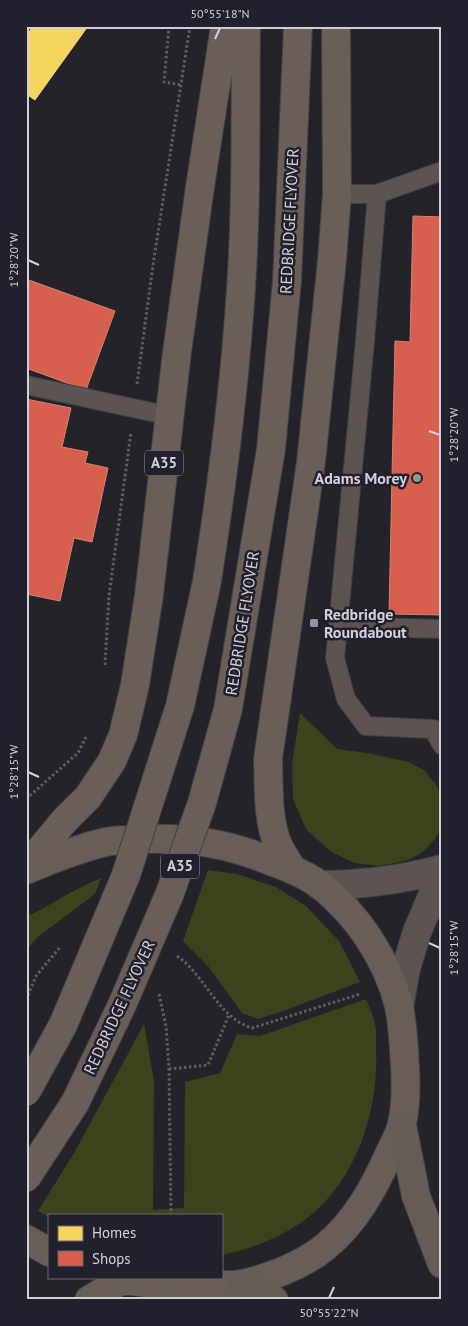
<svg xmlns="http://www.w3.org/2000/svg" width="468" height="1326" viewBox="0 0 468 1326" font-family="'PT Sans',sans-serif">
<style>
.green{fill:#3a431c}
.homes{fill:#f6d55c;stroke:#ebd481}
.shops{fill:#d6604d;stroke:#d48277}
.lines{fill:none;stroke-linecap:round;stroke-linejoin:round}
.service-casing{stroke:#414044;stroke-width:20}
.tertiary-casing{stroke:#414044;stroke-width:30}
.primary-casing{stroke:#414044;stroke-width:30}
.trunk-casing{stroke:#414044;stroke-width:30}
.motorway-casing{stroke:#414044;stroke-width:30}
.path{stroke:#615d5b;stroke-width:3;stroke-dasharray:2.5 2.5;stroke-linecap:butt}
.service{stroke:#5b5450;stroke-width:18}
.tertiary{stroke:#5b5450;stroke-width:28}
.primary{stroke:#6a5f58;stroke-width:28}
.trunk{stroke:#685e57;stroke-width:28}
.motorway{stroke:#655c56;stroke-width:28}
.primary-bridge-casing{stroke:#414044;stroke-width:30;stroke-linecap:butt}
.path-bridge{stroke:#615d5b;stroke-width:3;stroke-dasharray:2.5 2.5;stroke-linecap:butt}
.primary-bridge{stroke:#6a5f58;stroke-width:28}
.ticks{fill:none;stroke:#d1d0d8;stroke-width:2}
.poi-dot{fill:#94939b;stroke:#22202c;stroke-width:2}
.labels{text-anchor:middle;stroke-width:5;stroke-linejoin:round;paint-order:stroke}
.shield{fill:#22202c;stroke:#9c9ba4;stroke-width:1}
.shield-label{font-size:15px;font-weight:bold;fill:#d1d0d8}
.street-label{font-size:16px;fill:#d1d0d8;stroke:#22202c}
.poi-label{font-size:16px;font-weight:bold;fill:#d1d0d8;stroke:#22202c;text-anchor:end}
.neatline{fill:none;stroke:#d1d0d8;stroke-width:2}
.ticks-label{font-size:12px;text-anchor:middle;fill:#d1d0d8}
</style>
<rect width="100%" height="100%" fill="#242329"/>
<path class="green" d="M300,713L337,749L367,753L409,762L424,770L437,786L442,799V827L435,839L423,852L408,860L380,866L354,863L330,851L306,829L293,799L292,764Z
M208,870L237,874L276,887L306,906L339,941L360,982L278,1013L258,1019L242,1013L208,966L183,941Z
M101,878L95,894L39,936L26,950V918L28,916C53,904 75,888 101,878Z
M366,999C369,1007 374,1016 375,1024C377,1031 376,1040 376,1047C379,1107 359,1175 311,1215C285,1236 253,1249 221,1255V1215H49V1217L38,1211L74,1153L144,1024L154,1081L153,1210L184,1208L185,1082L220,1073L237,1034L260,1036Z"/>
<path class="homes" d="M33,26H52L76,43L55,72L26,52V36Z
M52,26H88L76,43Z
M26,52L55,72L35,100L26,94Z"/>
<path class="shops" d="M413,216L442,217V615L389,614L395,341L410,342Z
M26,279L115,311L86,390L26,368Z
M26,399L71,408L62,447L88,452L85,463L108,468L92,542L74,538L60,601L26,594Z"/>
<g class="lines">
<g class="service-casing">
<path id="service" d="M337,194H377L365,341L335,658L346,699L366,726L433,729L442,745
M377,194L442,171
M26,385L170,416
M338,626L442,629"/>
</g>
<g class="tertiary-casing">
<path id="tertiary" d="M319,885C361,885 401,880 442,869
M399,1007L406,968L417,932L442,873"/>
</g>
<g class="primary-casing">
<path id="primary" d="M216,521C227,444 236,366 241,288C247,201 245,113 246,26
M258,527L271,449L287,281L298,26
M26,867L64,821L88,797L112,761L123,735L135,685L149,595L177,352L200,187L225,26
M292,869C287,861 282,853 278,845C267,818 269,787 268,759L311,462L332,260L337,194L336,26"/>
</g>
<g class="trunk-casing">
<path id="trunk" d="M26,870C52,859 79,848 106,842C114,840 122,840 130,840C175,836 218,841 260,857C281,865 302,872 320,885C358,915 387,959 399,1006C403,1026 404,1048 405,1067C406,1085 406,1106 402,1124C400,1133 395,1142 391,1150C375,1186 356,1222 325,1247C303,1265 271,1277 243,1284C236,1285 227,1285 220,1285C184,1287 146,1285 111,1277
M26,1239L49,1252
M89,1300L122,1280"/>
</g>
<g class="motorway-casing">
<path id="motorway" d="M402,1125L416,1196L442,1264
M241,1284L274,1300"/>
</g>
<path class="path" d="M169,26L164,82L182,85
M137,384L153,265L190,26
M105,665L109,596L131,432
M26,799L78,753L86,737
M177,956C206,976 217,1017 252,1028L360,994
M159,994L166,1026L169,1069L171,1215
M26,1000L36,976L61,946
M169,1069L208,1065L229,1015"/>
<use href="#service" class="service"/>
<use href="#tertiary" class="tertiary"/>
<use href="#primary" class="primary"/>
<use href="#trunk" class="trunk"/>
<use href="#motorway" class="motorway"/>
<g class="primary-bridge-casing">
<path id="primary-bridge" d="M26,1092L63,1025L126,875L180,706L207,581L216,521
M26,1178L75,1103L122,1005L170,893L202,803L228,709L258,527"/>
</g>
<path class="path-bridge" d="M173,1277L174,1300"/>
<use href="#primary-bridge" class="primary-bridge"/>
</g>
<path class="ticks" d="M215,39L220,28M28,260L39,265M429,431L440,435M28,772L39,777M429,943L440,948M329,1298L334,1287"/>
<g class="poi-dot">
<circle cx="417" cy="478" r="5"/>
<rect x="309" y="618" width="10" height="10" rx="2.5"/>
</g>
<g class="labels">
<g class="shield">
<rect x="145" y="450.5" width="38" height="25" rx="4"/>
<rect x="161" y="853.5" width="38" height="25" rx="4"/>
</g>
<g class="shield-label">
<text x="164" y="468">A35</text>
<text x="180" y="871">A35</text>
</g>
<g class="street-label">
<text transform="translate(289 221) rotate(-87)" y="6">REDBRIDGE FLYOVER</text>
<text transform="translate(242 623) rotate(-81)" y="6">REDBRIDGE FLYOVER</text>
<text transform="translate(119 1007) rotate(-65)" y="6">REDBRIDGE FLYOVER</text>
</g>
<g class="poi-label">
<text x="407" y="484">Adams Morey</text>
<text x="324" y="620" text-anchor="start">Redbridge<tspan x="324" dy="18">Roundabout</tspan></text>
</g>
</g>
<rect width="468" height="1326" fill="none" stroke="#22202c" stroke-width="55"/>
<rect x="48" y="1214" width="175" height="65" fill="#22202c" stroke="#686671"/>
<rect x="58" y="1226" width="25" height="15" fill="#f6d55c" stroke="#686671"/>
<text x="92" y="1238" font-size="15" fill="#d1d0d8">Homes</text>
<rect x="58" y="1251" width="25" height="15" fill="#d6604d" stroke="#686671"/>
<text x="92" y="1264" font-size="15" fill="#d1d0d8">Shops</text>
<rect x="28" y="28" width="412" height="1270" class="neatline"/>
<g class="ticks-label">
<text x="220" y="18">50°55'18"N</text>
<text transform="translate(14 260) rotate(-90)" y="4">1°28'20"W</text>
<text transform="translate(454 435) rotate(-90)" y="4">1°28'20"W</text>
<text transform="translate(14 772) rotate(-90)" y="4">1°28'15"W</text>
<text transform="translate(454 948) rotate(-90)" y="4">1°28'15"W</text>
<text x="329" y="1317">50°55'22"N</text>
</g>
</svg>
